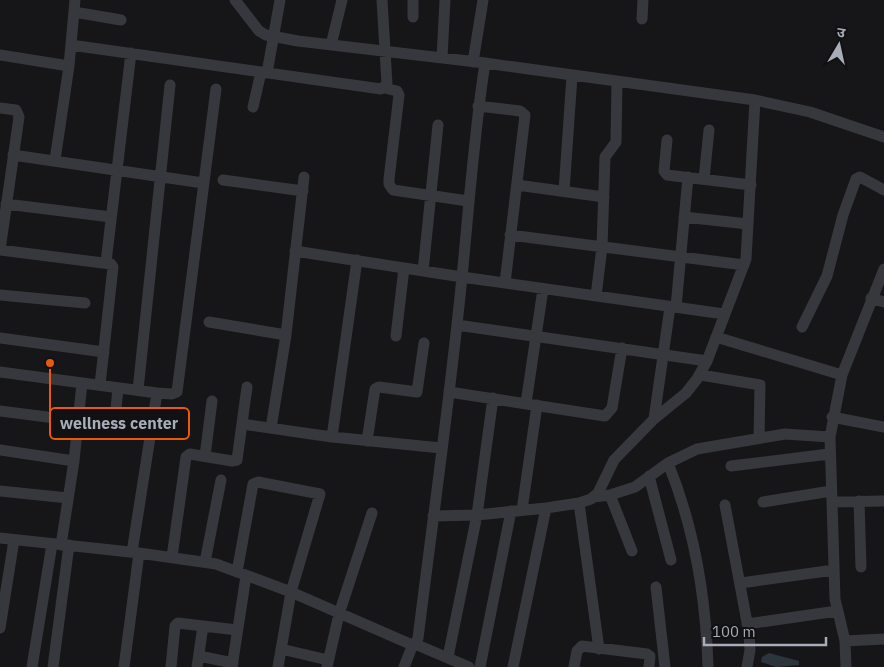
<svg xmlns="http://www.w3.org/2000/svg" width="884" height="667" viewBox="0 0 884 667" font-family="'IBM Plex Sans','Noto Sans Devanagari',sans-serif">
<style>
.water{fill:#2c353c}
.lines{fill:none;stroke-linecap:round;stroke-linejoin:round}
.minor{stroke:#37383d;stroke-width:11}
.leader{fill:none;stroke:#e8590c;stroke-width:2}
.callout-dot{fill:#e8590c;stroke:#111113;stroke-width:2}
.callout{fill:#111113;stroke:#e8590c;stroke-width:2}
.callout-label{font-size:16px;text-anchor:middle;font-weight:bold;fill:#a8adb8}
</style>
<rect width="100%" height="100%" fill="#161618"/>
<path class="water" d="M769,653L799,661V665L776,667L761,662L762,657Z"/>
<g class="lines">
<path class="minor" d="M235,0L259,31L266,35L298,41L485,63L755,100L810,112L884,137
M413,0V17
M74,12L121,20
M642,19L643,0
M71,45L381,89L387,84L382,0
M331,45L342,0
M0,55L69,66
M442,58L445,0
M473,62L483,0
M267,73L280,0
M385,88L397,91L399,95L389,179V184L393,190L468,201
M478,106L520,111L525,115L505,283
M253,107L261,72
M0,108L16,110L19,117L0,250
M667,140L664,171L667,175L751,185
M13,155L203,183
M55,160L69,66L75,0
M704,179L709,130
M223,180L303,191
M517,185L604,197
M564,191L572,76
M6,204L111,217
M684,217L748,224
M510,235L744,265
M0,250L111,264L113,267L100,385
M295,251L462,277L724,314
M106,262L131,53
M423,271L438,125
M0,295L85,303
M596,296L602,247L605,157L616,142L617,82
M871,298L884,302
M676,307L688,177
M209,322L286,335
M457,325L707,361
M802,327L827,276L843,215L856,179L860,177L884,190
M396,336L404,268
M716,337L842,375
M0,338L104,352
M0,372L157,393L172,394L177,392L216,89
M701,375L760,385L759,438
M138,390L170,85
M449,392L605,416L612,408L622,348
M526,403L543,289
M0,411L78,421
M832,417L884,427
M654,419L670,307
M242,424L332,437L441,448
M271,428L286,335L304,177
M114,429L118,388
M332,437L357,260
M367,441L375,389L379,387L417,392L424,343
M0,450L74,461
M205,456L212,401
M668,463C694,527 706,598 708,667
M731,466L829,454
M649,476L671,560
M0,491L68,498
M610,495L632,551
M594,497L610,495L635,487L668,463L697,449L785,434L830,437
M859,501L861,567
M763,502L831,491
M832,502L884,501
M579,503L599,649
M725,505L749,633L750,650L747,667
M522,510L537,405
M433,516L477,515L546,508L579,503L591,499L598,493L614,460L654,419L686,393L697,379L707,361L746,259L755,100
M0,538L139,553L216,564L291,592L410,644H415L418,638C433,518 450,398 462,277C469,206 474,134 485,63
M61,545L74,461L82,383
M132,552L157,393
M172,557L186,457L190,454L232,461L237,460L247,387
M205,562L221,480
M237,572L253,484L258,482L320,494L291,592L278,667
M741,583L834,570
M656,587L665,667
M747,624L837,611
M0,628L14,540
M845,641L884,639
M415,644L469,667
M281,649L328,660
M199,656L233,663
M448,657L477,515L493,398
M32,667L52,544
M53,667L69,545
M124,667L139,553
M171,667L175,626L178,623L237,630
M197,667L203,626
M232,667L246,576
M327,667L339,614L372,513
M404,667L413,644
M480,667L511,511
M513,667L546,508
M574,667L577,651L582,646L647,654L650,656L649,667
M846,667L845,641L835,599L830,437L842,375L884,269"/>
</g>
<path class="leader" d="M50 363L50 423"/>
<circle class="callout-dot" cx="50" cy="363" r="5"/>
<rect class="callout" x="50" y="408" width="139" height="31" rx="5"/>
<g class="callout-label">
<text x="119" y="429">wellness center</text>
</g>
<g transform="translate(839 45) rotate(9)" stroke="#111113" stroke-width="4" paint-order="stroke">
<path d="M0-4L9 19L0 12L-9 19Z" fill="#a8adb8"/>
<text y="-8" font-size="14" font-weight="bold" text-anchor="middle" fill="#a8adb8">उ</text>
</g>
<path d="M704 637v8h122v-8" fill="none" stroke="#a8adb8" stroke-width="2.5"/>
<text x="712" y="637" font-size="15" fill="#a8adb8" stroke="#111113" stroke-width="4" paint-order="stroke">100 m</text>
</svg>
